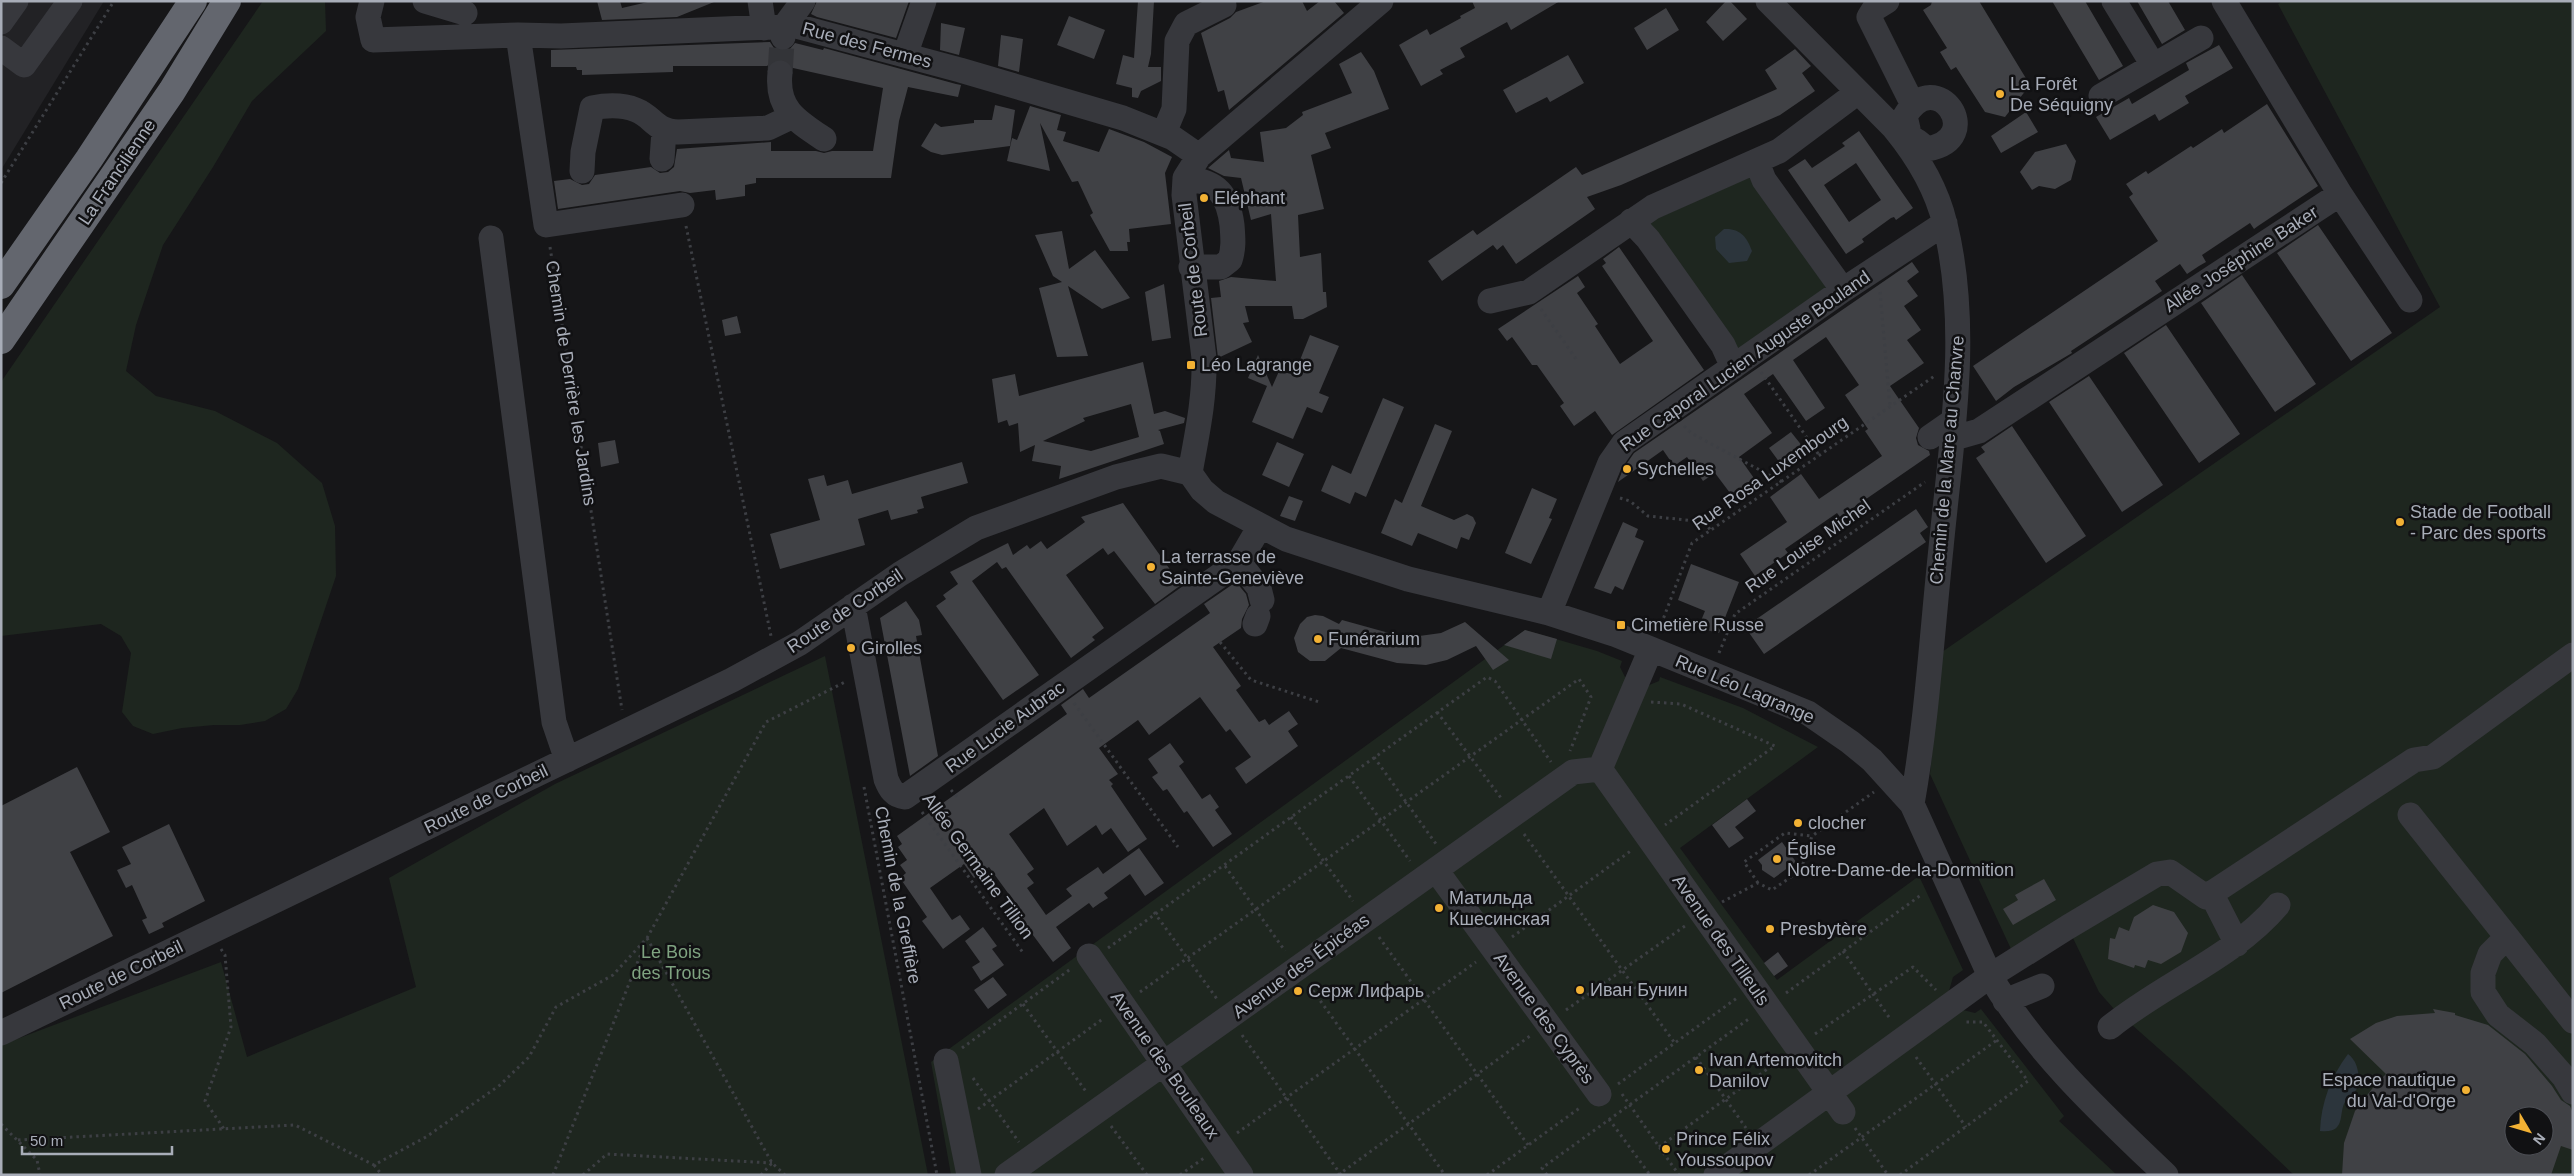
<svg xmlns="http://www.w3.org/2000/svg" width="2574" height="1176" viewBox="0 0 2574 1176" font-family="Helvetica,sans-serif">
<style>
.built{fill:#222225}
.green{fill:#1e261f;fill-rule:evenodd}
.water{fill:#2c353c}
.building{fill:#404145;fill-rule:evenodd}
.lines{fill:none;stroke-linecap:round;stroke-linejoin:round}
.minor-tunnel{stroke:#333438;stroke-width:25;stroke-dasharray:25 12;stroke-linecap:butt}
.path{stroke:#3d3f44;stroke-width:3;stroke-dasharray:2.5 4;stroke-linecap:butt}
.minor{stroke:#37383d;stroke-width:25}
.highway{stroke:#63666e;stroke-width:28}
.poi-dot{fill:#f2b134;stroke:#111113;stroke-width:2}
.labels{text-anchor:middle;stroke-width:5;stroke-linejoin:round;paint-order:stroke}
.street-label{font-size:18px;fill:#a8adb8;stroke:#111113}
.poi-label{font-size:18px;fill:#a8adb8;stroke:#111113;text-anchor:start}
.park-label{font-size:18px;fill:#7fa381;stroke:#111113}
</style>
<rect width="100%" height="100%" fill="#161618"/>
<path class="built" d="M1,1H104L1,170Z"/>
<path class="green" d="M263,1H325L326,31L252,101L213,167L163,245L136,325L126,371L156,396L215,411L277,443L322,483L335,526L336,576L298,689L286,709L265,721L240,725H214L182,728L153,734L133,726L122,712L131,653L121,636L101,624L1,636V382Z
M2283,1H2573V1175H2294L2184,1071L2114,1009L2099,992L2072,936L2011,949L1930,774L1942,652L2440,307L2278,4ZM2514,1116H2544V1146H2514Z
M1752,176L1829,288L1737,352L1647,223Z
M1525,630L1597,651L1622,661L1620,667L1625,677L1647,686L1659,681L1660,677L1743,708L1818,747L1680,848L1777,980L1919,876L1963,970L1953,977L1949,991L1963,1010L1975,1013L1981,1009L2064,1116L2059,1121L2117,1175H951L931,1062Z
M825,656L928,1175H1V1045L221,962L247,1057L416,987L389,878L555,784Z"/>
<path class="water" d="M1724,229C1740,228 1747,237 1752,251L1747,261L1729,263L1716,249L1715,237Z
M2348,1054C2358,1061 2360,1076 2358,1087C2355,1093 2349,1096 2345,1102C2338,1113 2347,1134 2320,1131C2321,1103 2331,1076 2348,1054Z"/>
<path class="building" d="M597,1H620L622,8L652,1L714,2L677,17L602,20Z
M817,1H909L896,38L817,17L811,14Z
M1138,1H1154L1151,54L1148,67H1161V81L1141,91L1138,98L1132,97V88L1116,84L1123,55L1134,58Z
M1266,1H1302L1307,11L1320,1H1334L1344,13L1229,110L1224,90L1218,92L1201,33L1230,18L1236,12Z
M1472,1H1560L1511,30L1507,22L1460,48L1465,57L1440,70L1443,74L1421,86L1399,45L1427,29L1430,35L1461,18L1460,16L1475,8Z
M1726,1H1730L1747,19L1723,41L1706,22Z
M1932,1H1979L2030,85L2005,117L1985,112L1956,67L1951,70L1940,52L1947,48L1923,10L1931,5Z
M2052,1H2085L2123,66L2099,80Z
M2137,1H2168L2185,30L2162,44Z
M1666,8L1679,30L1647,50L1634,28Z
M1069,16L1105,30L1094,59L1057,45Z
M941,23L965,28L959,55L940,50Z
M1001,35L1023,39L1019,72L998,66Z
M770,42L774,48L781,51L789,50L795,43L823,50L824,48L956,84L961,85L958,97L908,87L899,121L891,178H756V183L745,185V196L716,200L715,190L690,193L680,191L558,209L554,181L570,179L582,185L589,184L595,175L651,167L660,173L668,172L674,167L677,149L771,142V151H816L824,153L832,151H873L883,88L793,68L788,61L781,59L773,61L767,66H673V72L582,75V70H577L576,67H551V50Z
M2219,45L2233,68L2185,96L2189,103L2159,121L2155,114L2110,140L2096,117L2129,98L2132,104L2189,70L2186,63Z
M1795,49L1811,66L1802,73L1815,91L1780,115L1621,185L1587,197L1595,209L1516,264L1503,245L1497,250L1493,245L1442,281L1428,261L1473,230L1477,235L1576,167L1582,175L1777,89L1765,70Z
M1361,52L1374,71L1389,109L1325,133L1331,148L1311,155L1324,209L1298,215L1300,257L1321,253L1323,292H1326L1327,307L1303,319H1294L1292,306H1245L1249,322L1243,323L1252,342L1218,358L1211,298L1221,297L1219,281L1231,277L1276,281L1271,214L1251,220L1241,178L1224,176L1208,168L1229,150L1231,158L1264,162L1260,132L1286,128L1303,115L1302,112L1352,93L1339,64Z
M1568,55L1584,83L1550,102L1547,97L1516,113L1503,90Z
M2267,104L2318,186L2258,226L2254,229L2250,223L2202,255L2206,262L2199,266L2187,274L2180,264L2155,281L2162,291L2071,351L2072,353L2014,387L1996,401L1973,366L2158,241L2129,197L2133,194L2126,184L2146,171L2148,174L2191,146L2193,148L2222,129L2224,133Z
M995,105L1015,110L1010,146L942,155L931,152L921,146L935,123L941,127L974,123V120H992Z
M1030,106L1061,115L1057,130L1066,132L1063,141L1099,152L1109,129L1144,142L1172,157L1165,173L1171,224L1129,229L1130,242H1127L1128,251H1110L1090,215L1093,213L1078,181L1072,182L1040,123L1050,171L1007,161L1012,138L1017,140Z
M2026,112L2038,132L2001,153L1991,136Z
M1859,131L1913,208L1896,220L1894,217L1891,218L1862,239L1864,242L1846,254L1788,170L1805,159L1812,168L1845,146L1842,143ZM1856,163L1881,200L1849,222L1824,185Z
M2066,144L2076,161L2071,180L2055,189L2039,186L2032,190L2020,172L2035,152Z
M2318,225L2392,333L2351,361L2277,253Z
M1062,231L1069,269L1095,250L1130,298L1102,309L1068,286L1088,356L1057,357L1039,288L1062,282L1053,276L1035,235Z
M1619,247L1704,370L1612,435L1595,411L1574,426L1560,406L1564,403L1537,365H1532L1512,337L1507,341L1498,329L1578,276L1585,287L1577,293L1598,324L1595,326L1620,364L1653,341L1602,266L1606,263L1603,259Z
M1912,262L1919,272L1907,281L1918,296L1904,306L1921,330L1907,340L1924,363L1890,386L1919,428L1916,438L1918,445L1929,451L1930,455L1840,517L1837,513L1785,549L1788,553L1755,576L1740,554L1787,522L1770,497L1801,474L1819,499L1882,456L1865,431L1868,429L1845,395L1859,385L1826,337L1793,360L1825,408L1806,421L1773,374L1744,394L1772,433L1739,457L1756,481L1733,497L1715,473L1703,481L1687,457L1674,466L1663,450L1618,482L1623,469L1634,453Z
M2242,275L2316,384L2275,412L2201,303Z
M1164,284L1171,338L1152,341L1145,292Z
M737,316L741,333L725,336L722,320Z
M2166,325L2240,434L2199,463L2124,353Z
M1310,335L1339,346L1319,393L1329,397L1322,413L1307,407L1293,439L1252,422L1267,386L1248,378L1258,355L1272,387L1280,369L1294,375Z
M1143,362L1154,414L1165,411L1185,418L1184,423L1158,430L1160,431L1164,444L1059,479L1061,466L1032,461L1035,445L1020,452L1018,423L1009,426L1007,420L998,423L992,379L1015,374L1019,396ZM1131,404L1139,437L1091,451L1043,441L1085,421L1083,418Z
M2089,376L2163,485L2122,512L2049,402Z
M1383,398L1404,407L1366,497L1355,492L1350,504L1321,491L1332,465L1351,474Z
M1435,424L1452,431L1421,506L1454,520L1467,514L1473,517L1476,523L1469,540L1461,537L1457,549L1418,533L1412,546L1381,533L1395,499L1402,503Z
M2012,426L2086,536L2046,563L1976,458L1985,452L1981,447Z
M1791,432L1803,447L1780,463L1769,448Z
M615,440L619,463L601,467L598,443Z
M1277,442L1304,454L1289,487L1262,475Z
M962,462L968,483L921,497L924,508L917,510L918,513L891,520L888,510L858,519L865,545L780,569L770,534L820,520L808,479L824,475L827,486L848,480L852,494Z
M1532,488L1557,499L1549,518L1552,519L1531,564L1505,553Z
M1289,496L1303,501L1295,521L1280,516Z
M1123,503L1181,585L1155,604L1114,551L1108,555L1103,548L1066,575L1104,628L1092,637L1095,640L1071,658L1006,567L1002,569L997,562L972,581L1039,675L1003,700L936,606L946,599L943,595L958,584L950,572L1008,543L1013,555L1027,545L1030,549L1041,541L1047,549L1085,522L1081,517Z
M1916,509L1928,527L1920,533L1926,542L1764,654L1745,627Z
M1623,522L1638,529L1635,537L1644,541L1623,590L1615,586L1611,594L1594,588Z
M1691,564L1739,582L1719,633L1698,628L1705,611L1678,600Z
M1236,582L1246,594L1249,605L1242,619L1241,628L1213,647L1241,686L1236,690L1259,722L1265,719L1269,725L1289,711L1298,724L1288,731L1298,746L1246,784L1235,768L1251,757L1230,729L1226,732L1200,697L1149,735L1138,720L1099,748L1118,774L1109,780L1113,784L1111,786L1147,839L1128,852L1111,828L1102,835L1096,825L1067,846L1044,808L1009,834L1034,869L1027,874L1034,883L1027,888L1046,915L1072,896L1066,889L1073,884L1098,867L1103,874L1139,848L1164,883L1145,896L1130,874L1104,893L1108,898L1100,903L1093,908L1089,903L1056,927L1071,948L1053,962L1012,907L1016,904L989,867L974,878L964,864L930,888L952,920L960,915L970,929L943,949L922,921L927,917L900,878L906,873L900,865L907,860L898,847L902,844L897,836L1067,714L1061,705L1083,689L1089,698L1210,613L1204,604Z
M906,601L919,620L922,635L916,636L938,756L910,776L880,618Z
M1315,615L1323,616L1339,624L1342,620L1389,633L1412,637L1441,633L1465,622L1509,660L1493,670L1476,646L1447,660L1426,665L1397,663L1341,648L1325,661H1310L1298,652L1294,638L1300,624L1307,617Z
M1525,630L1557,639L1551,659L1504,645Z
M1170,743L1184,762L1179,766L1202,799L1210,794L1219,807L1215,810L1232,834L1213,847L1187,811L1184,813L1167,789L1163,791L1152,777L1158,773L1148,759Z
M77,767L110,832L70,852L113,936L1,993V806Z
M1747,799L1756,811L1735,827L1744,838L1729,848L1712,825Z
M169,824L205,901L162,923L164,927L149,934L142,920L147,918L132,885L126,888L117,870L131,864L122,847Z
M1782,842L1796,862L1774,878L1762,870V865L1758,860Z
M2044,879L2056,900L2013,925L2003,909L2018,900L2015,895Z
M2153,905L2174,912L2188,933L2181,952L2161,964L2148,960L2145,968L2135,965L2134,968L2108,959L2110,938L2115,939L2119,927L2129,931L2134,917Z
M983,927L997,946L992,949L1004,965L981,981L972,967L980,962L965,941Z
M1778,952L1788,966L1774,976L1764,963Z
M993,977L1007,995L988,1009L974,990Z
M2433,1009L2455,1013V1015L2488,1025L2525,1054L2552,1086L2561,1100L2570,1106L2573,1113V1150L2561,1146L2551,1175H2342L2344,1143L2355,1111L2375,1085L2386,1074L2350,1039L2376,1023L2397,1016L2435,1013ZM2514,1116H2544V1146H2514Z"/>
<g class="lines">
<path class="minor-tunnel" d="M780,73L782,42"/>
<path class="path" d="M1,183L114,1
M686,226L771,636
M550,247L622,710
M1880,292L1890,406
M1541,309L1576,359
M1761,372L1819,455
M1684,426L1691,433L1782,482
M1620,498L1630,501L1648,516L1705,522L1711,531
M1659,630L1692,543L1936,375
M1220,642L1251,680L1319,702
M1719,653L1735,614L1925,482
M1651,702L1681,704L1775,746L1665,825
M1074,703L1178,847
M1437,712L1501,798
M1374,757L1436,844
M1349,776L1410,861
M864,787L937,1175
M951,790L957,797
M922,812L1024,954
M1291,817L1353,901
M1524,834L1674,1042
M1225,866L1285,951
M1758,883L1744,862L1785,833L1812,836
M1722,902L1758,883L1772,890L1801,870L1812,836L1874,792
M1154,912L1217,999
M1379,937L1528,1145
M1512,937L1632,850
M647,938L772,1163L785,1175
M1108,948L1487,677L1495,681L1551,762
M221,949L225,955L231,1027L205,1101L224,1129
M1843,951L1891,1020
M1309,985L1445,1175
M1140,992L1579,679L1591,697L1570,751
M1786,993L1921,895
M1023,1004L1087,1093
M1566,1010L1685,926
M1815,1034L1913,967L1936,990
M1242,1035L1341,1175
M962,1048L1072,968
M1696,1057L1746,1128
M1916,1057L1966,1127
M973,1078L1019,1142
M1618,1084L1737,998
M1622,1094L1679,1175
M978,1109L1104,1018
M1609,1119L1650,1175
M1,1124L37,1160L40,1175
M1111,1126L1147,1175
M1855,1128L1888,1175
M1237,1133L1476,962
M18,1140L295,1125L374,1165L426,1137L500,1085L529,1057L556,1007L613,975L647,938L766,722L845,682
M1659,1147L1780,1060
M374,1165L382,1175
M553,1175L646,941
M583,1175L607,1154L772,1163
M761,1175L772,1163
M1180,1175L1204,1158
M1338,1175L1530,1036
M1487,1175L1581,1107
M1547,1175L1542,1168L1750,1018
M1809,1175L1997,1040
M1900,1175L2028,1081L1983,1022H1965"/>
<path class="minor" d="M372,1L368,17L373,40L518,35L561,36L796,26L960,70L1123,118L1173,138L1199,156
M425,1L465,13
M760,1L764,28
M1768,1L1894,128C1917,156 1937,190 1945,224C1971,330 1951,442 1941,548C1932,633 1927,720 1912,804
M1887,1L1874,9L1869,17L1912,103
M2114,1L2153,65
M1,22L16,1
M518,35L546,225L682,205
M783,37L784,27L803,1
M1,48L24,65L70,1
M905,55L924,1
M780,73C776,109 797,121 824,139
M2101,96L2201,38
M1164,133L1174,109L1177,41L1186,24L1224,5
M1900,135L1908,129L1905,116C1936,63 1988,139 1927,149L1917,141L1908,146
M662,159L664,131
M1757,162L1764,180L1843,290
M582,171L583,152L592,108C607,105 621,104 636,110C654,117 653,130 678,132L768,128L791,117
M1185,178C1218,182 1228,194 1232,225C1233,238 1234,248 1230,260L1221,267H1191
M2340,194L2410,300
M1631,221L1648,239L1723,345L1733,367
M491,238L554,722L567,760
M1490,301L1529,292L1653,207L1779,151L1858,92
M1930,437L1953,421
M1951,439L1979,431L2340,194L2224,1
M1190,473L1202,490L1216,502L1286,539L1408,579L1549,613L1614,634L1808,713L1850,742L1872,760L1912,804L1990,976C2036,1053 2102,1114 2166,1175
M1190,473C1197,434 1205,398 1204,358L1184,195L1185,178L1199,156L1381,1
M1239,562L1259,588L1262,600
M853,606L886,779C890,789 894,796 905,797L1239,562L1260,526
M1549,613L1610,463L1624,443L1843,290L1945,223
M1255,624L1258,616
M1600,769L1843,1112
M1600,769L1651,649
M2410,815L2507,937
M1436,870L1599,1094
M2211,893L2237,944
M1089,956L1241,1175
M2005,1001L2042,986
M2573,1021L2507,937L2490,954L2483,973V992L2498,1015L2535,1044L2564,1077L2573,1092
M2110,1027C2164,983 2233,958 2278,905
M1,1033L732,680L800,643L900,574L976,528L1116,477L1161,466L1190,473
M946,1061L969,1175
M1007,1175L1573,772L1600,769
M1716,1175L1990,976L2068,927L2157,874L2170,872L2206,897L2414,760L2433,757L2573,655"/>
<path class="highway" d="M1,285L89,159L193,1
M1,340L172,91L227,1"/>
</g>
<g class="poi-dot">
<circle cx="2000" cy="94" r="5"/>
<circle cx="1204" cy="198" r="5"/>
<rect x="1186" y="360" width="10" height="10" rx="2.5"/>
<circle cx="1627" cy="469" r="5"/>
<circle cx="2400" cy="522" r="5"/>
<circle cx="1151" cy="567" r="5"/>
<rect x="1616" y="620" width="10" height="10" rx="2.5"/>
<circle cx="1318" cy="639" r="5"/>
<circle cx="851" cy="648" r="5"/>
<circle cx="1798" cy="823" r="5"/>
<circle cx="1777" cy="859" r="5"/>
<circle cx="1439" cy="908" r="5"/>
<circle cx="1770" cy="929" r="5"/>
<circle cx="1580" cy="990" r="5"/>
<circle cx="1298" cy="991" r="5"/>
<circle cx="1699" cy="1070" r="5"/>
<circle cx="2466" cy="1090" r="5"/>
<circle cx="1666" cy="1149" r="5"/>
</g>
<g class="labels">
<g class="street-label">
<text transform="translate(867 45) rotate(15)" y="6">Rue des Fermes</text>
<text transform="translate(117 172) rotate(-56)" y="6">La Francilienne</text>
<text transform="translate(2241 259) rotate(-33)" y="6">Allée Joséphine Baker</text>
<text transform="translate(1193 270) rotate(-97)" y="6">Route de Corbeil</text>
<text transform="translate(1745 361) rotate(-35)" y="6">Rue Caporal Lucien Auguste Bouland</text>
<text transform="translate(571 383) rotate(81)" y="6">Chemin de Derrière les Jardins</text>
<text transform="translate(1947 460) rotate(-85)" y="6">Chemin de la Mare au Chanvre</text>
<text transform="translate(1770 473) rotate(-35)" y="6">Rue Rosa Luxembourg</text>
<text transform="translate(1808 546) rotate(-35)" y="6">Rue Louise Michel</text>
<text transform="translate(845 611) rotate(-34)" y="6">Route de Corbeil</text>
<text transform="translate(1745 689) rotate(23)" y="6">Rue Léo Lagrange</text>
<text transform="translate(1005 727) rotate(-36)" y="6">Rue Lucie Aubrac</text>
<text transform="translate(486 799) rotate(-26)" y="6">Route de Corbeil</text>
<text transform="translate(978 866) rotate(54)" y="6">Allée Germaine Tillion</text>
<text transform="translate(898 895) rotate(79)" y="6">Chemin de la Greffière</text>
<text transform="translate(1721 940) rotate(55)" y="6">Avenue des Tilleuls</text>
<text transform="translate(1301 966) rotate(-36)" y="6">Avenue des Épicéas</text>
<text transform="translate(121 975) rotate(-26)" y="6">Route de Corbeil</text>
<text transform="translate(1544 1018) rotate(54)" y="6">Avenue des Cyprès</text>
<text transform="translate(1165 1065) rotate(55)" y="6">Avenue des Bouleaux</text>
</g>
<g class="poi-label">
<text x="2010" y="90">La Forêt<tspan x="2010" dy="21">De Séquigny</tspan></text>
<text x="1214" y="204">Eléphant</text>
<text x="1201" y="371">Léo Lagrange</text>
<text x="1637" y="475">Sychelles</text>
<text x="2410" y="518">Stade de Football<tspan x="2410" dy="21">- Parc des sports</tspan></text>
<text x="1161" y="563">La terrasse de<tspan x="1161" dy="21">Sainte-Geneviève</tspan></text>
<text x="1631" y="631">Cimetière Russe</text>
<text x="1328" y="645">Funérarium</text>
<text x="861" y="654">Girolles</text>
<text x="1808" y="829">clocher</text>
<text x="1787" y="855">Église<tspan x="1787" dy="21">Notre-Dame-de-la-Dormition</tspan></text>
<text x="1449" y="904">Матильда<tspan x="1449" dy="21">Кшесинская</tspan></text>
<text x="1780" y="935">Presbytère</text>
<text x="1590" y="996">Иван Бунин</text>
<text x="1308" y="997">Серж Лифарь</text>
<text x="1709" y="1066">Ivan Artemovitch<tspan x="1709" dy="21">Danilov</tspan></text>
<text x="2456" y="1086" text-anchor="end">Espace nautique<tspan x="2456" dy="21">du Val-d'Orge</tspan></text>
<text x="1676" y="1145">Prince Félix<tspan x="1676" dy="21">Youssoupov</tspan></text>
</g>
<g class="park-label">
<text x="671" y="958">Le Bois<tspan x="671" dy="21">des Trous</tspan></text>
</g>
</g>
<rect width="2574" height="1176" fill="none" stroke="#a8adb8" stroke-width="5"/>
<g transform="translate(2529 1131) rotate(128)"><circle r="24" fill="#111113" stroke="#4d4f55"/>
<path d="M0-4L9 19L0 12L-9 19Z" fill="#f2b134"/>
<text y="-8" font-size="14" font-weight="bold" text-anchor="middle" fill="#a8adb8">N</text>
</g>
<path d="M22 1146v8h150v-8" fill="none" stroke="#a8adb8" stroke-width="2.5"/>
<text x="30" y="1146" font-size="15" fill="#a8adb8" stroke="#111113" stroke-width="4" paint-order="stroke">50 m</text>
</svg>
